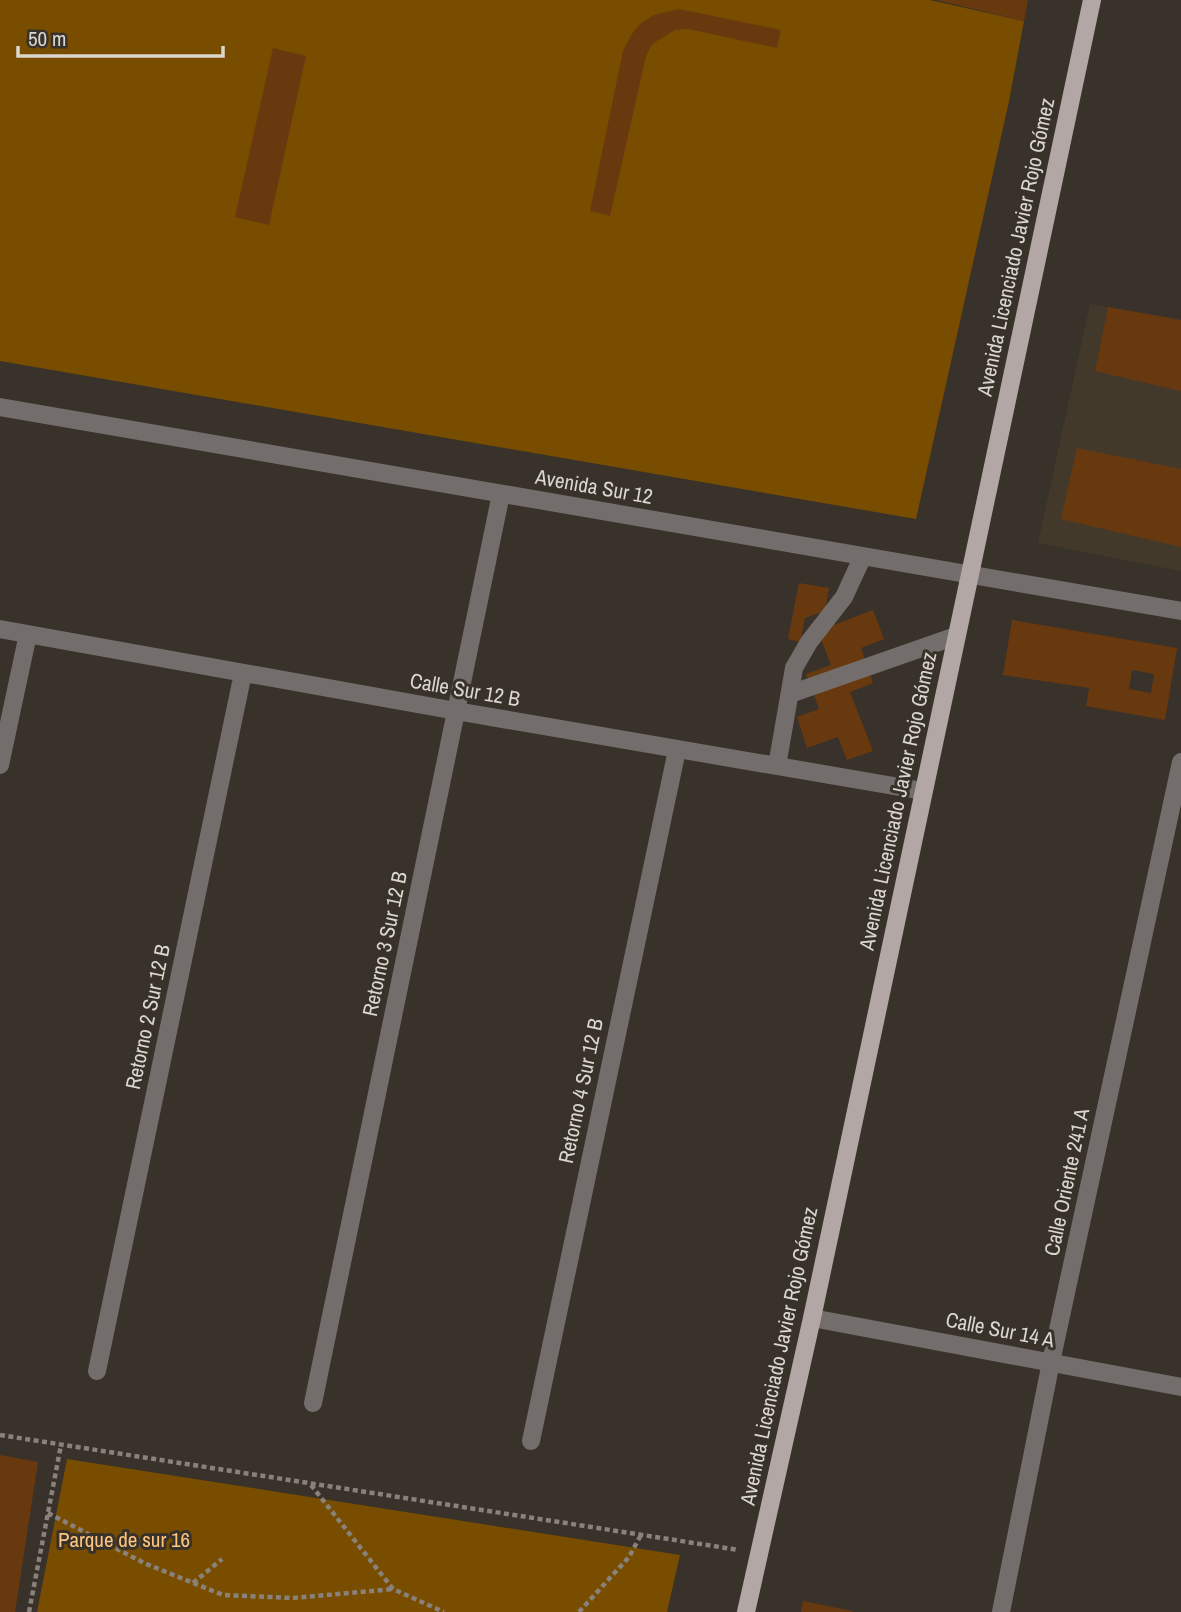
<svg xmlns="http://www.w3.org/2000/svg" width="1181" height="1612" viewBox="0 0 1181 1612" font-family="'Archivo Narrow',sans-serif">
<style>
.built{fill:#43392b}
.green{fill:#784d00}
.building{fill:#68390f;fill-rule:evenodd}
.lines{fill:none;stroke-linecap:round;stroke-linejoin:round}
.path{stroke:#88827b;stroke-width:4.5;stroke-dasharray:5 3.5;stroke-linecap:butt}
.minor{stroke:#736e6c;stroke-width:18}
.major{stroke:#b2a7a4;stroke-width:18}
.labels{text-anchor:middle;stroke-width:6;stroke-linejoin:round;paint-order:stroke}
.street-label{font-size:21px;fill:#dad6d0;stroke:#39322a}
.park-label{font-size:21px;fill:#fdc67e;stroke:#39322a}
</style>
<rect width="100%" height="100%" fill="#39322a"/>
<path class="built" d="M1090,304L1181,320V571L1038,543Z"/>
<path class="green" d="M0,0H930L1024,21L1009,101L916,519L0,361Z
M67,1459L680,1555L667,1612H37Z"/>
<path class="building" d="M936,0H1028L1024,21Z
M679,9L781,30L777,48L688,29L675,30L652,44L646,56L610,216L590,211L623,51L631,35L641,23L654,15Z
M273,48L306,56L269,225L235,217Z
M1108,307L1181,320V391L1095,371Z
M1077,448L1181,469V547L1061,519Z
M799,583L829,588L825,611L805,618L800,642L788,639Z
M873,610L884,639L861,648L873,683L850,692L873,751L847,760L838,737L807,748L797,717L819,709L806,674L831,665L818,631Z
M1012,620L1177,648L1165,720L1086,706L1089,688L1003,675ZM1132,670L1154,674L1151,693L1129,689Z
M0,1455L38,1462L15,1612H0Z
M803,1601L852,1611V1612H801Z"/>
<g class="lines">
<path class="path" d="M0,1435L739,1550
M311,1485L393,1589L444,1612
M48,1513L144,1563L223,1595L293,1598L393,1589
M193,1583L222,1559
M29,1612L61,1445
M579,1612L629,1557L641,1535"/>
<path class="minor" d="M0,407L1181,611
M0,629L456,711L923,791
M790,694L956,636
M0,765L28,634
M777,766L794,668L809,642L844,597L863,556
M812,1318L1181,1387
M97,1371L243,673
M313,1403L501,494
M531,1441L677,750
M1001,1612L1051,1362L1181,762"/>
<path class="major" d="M746,1612L812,1318L1092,0"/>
</g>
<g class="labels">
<g class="street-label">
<text transform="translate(1016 247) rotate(-78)" y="7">Avenida Licenciado Javier Rojo Gómez</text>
<text transform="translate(594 487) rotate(10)" y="7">Avenida Sur 12</text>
<text transform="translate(465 690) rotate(10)" y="7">Calle Sur 12 B</text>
<text transform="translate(898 801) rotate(-78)" y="7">Avenida Licenciado Javier Rojo Gómez</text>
<text transform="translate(385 944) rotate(-78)" y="7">Retorno 3 Sur 12 B</text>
<text transform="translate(148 1017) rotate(-78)" y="7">Retorno 2 Sur 12 B</text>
<text transform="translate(581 1091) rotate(-78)" y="7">Retorno 4 Sur 12 B</text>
<text transform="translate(1067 1182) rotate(-78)" y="7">Calle Oriente 241 A</text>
<text transform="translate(1000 1330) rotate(11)" y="7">Calle Sur 14 A</text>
<text transform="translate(779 1356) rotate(-78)" y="7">Avenida Licenciado Javier Rojo Gómez</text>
</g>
<g class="park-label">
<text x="124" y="1547">Parque de sur 16</text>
</g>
</g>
<path d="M18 46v10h205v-10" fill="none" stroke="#dad6d0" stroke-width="3.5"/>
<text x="28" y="46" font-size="21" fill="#dad6d0" stroke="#39322a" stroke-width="5" paint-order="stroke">50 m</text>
</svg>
